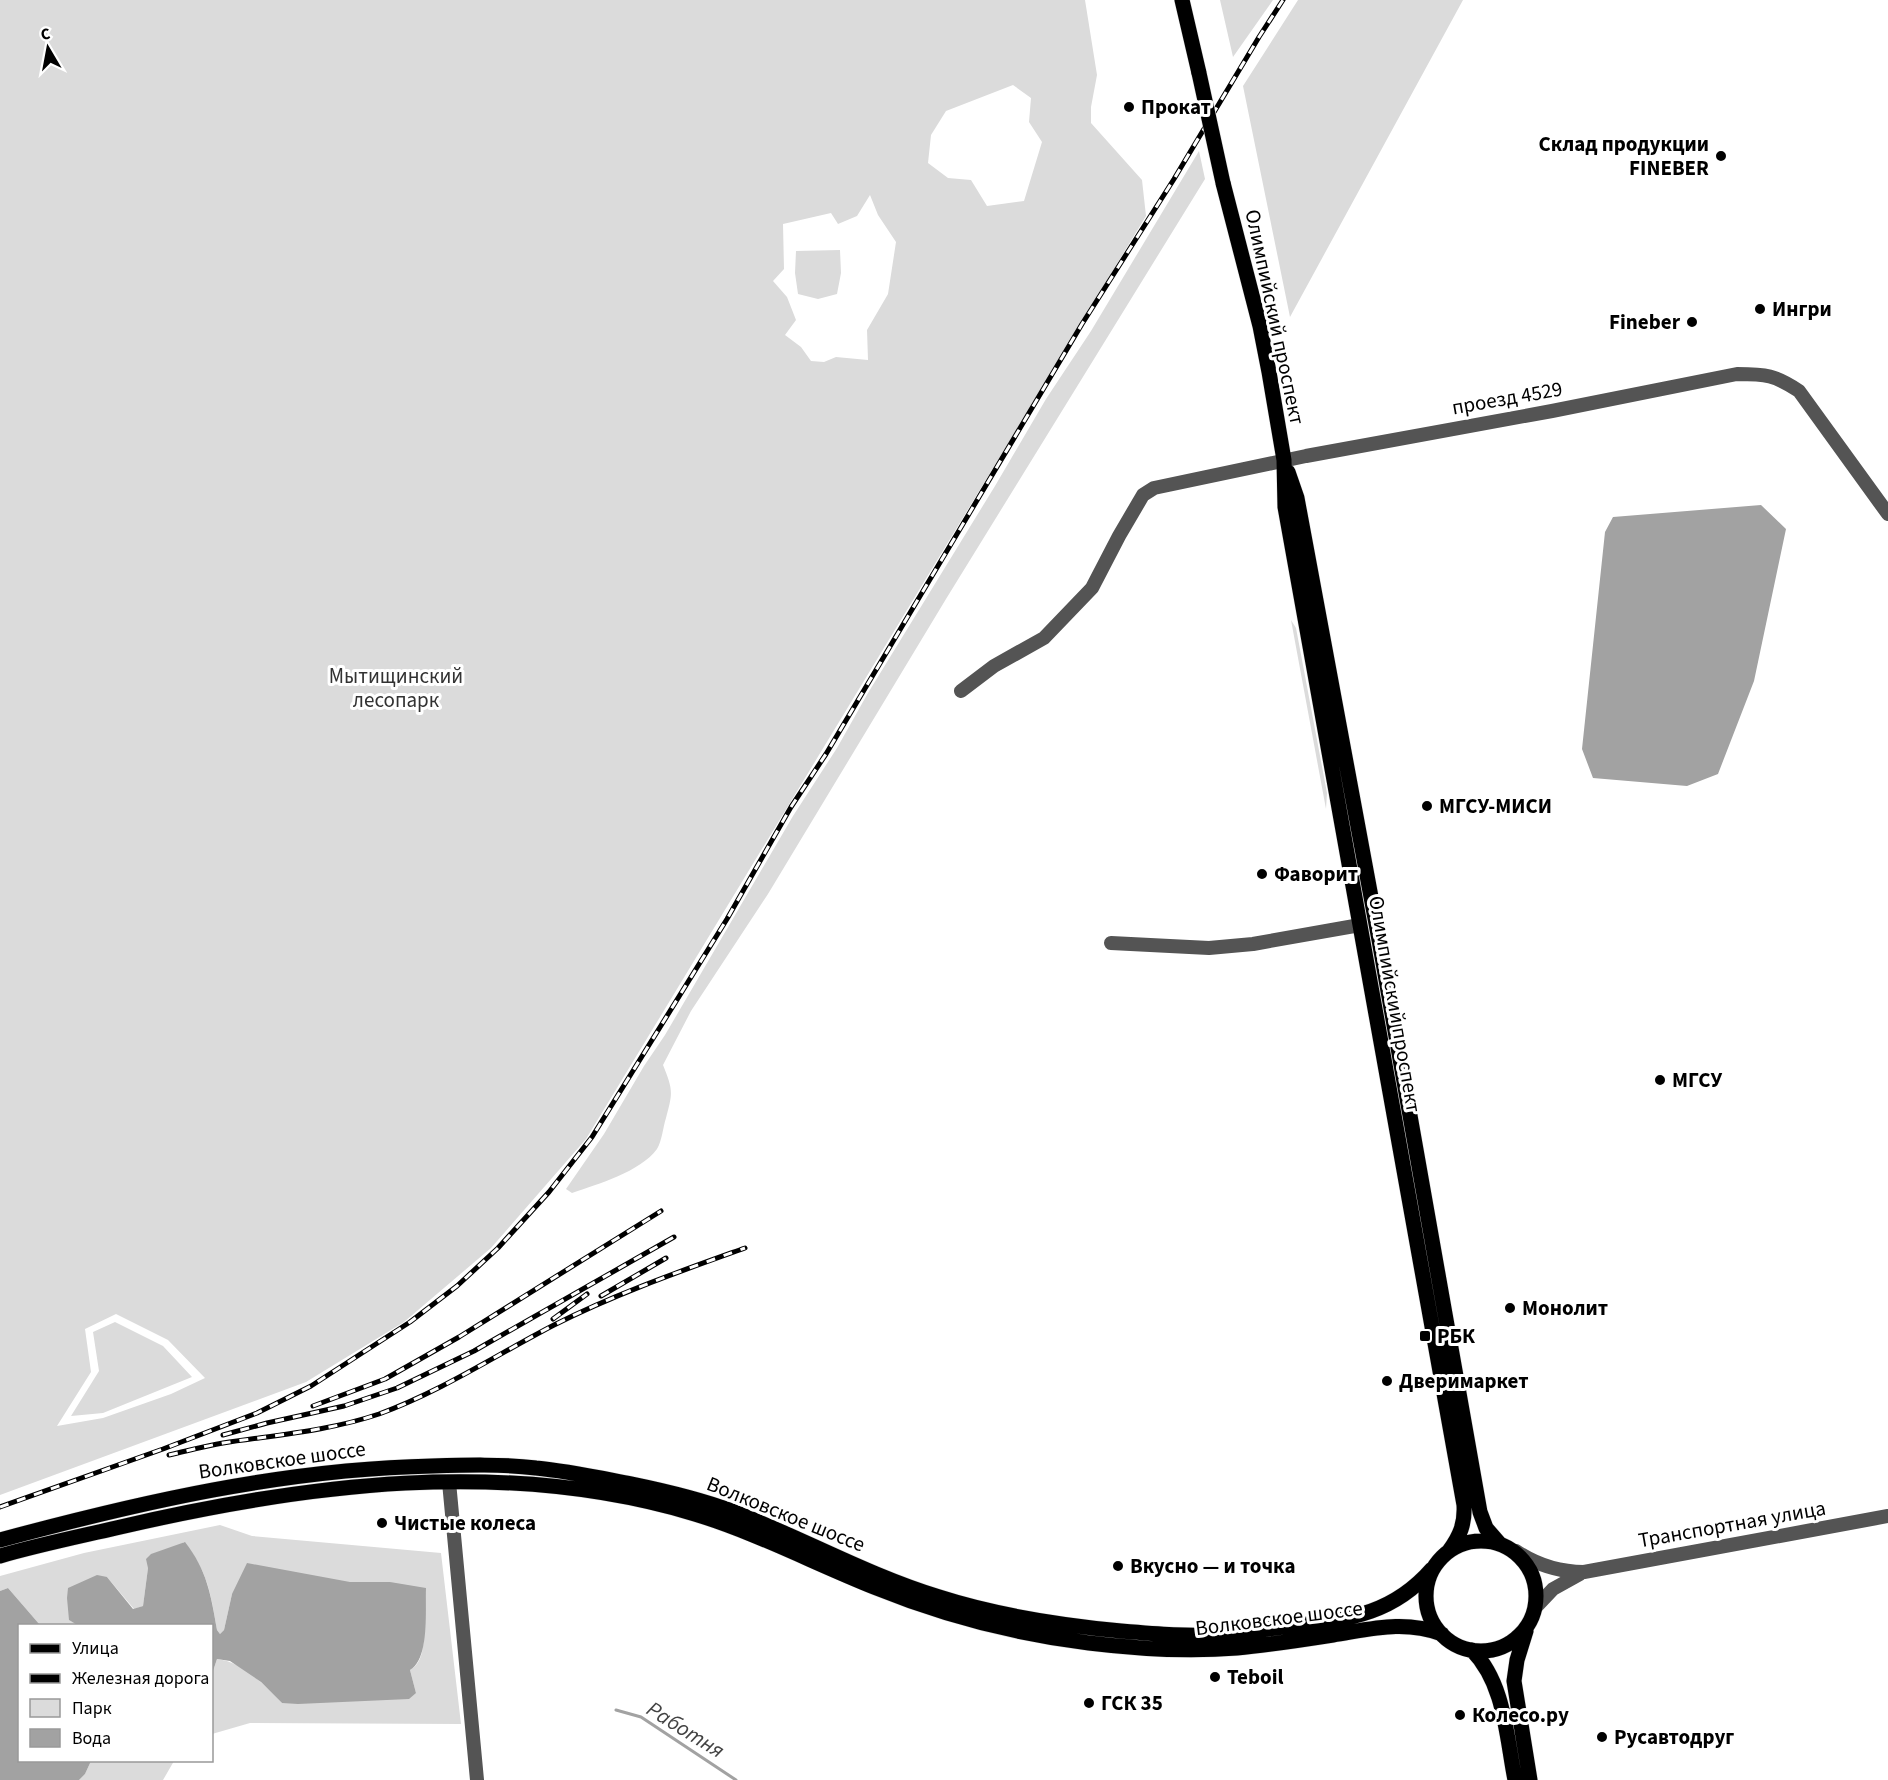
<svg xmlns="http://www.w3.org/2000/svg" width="1888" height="1780" viewBox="0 0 1888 1780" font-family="'Source Sans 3',sans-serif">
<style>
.green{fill:#dbdbdb;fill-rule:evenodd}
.water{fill:#a2a2a2}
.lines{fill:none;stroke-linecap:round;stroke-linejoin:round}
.stream{stroke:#a2a2a2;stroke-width:3}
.major-casing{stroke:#dbdbdb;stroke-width:16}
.minor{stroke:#545454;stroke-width:14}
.major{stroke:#000;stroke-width:15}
.rail-casing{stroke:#000;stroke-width:5}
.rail{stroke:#fff;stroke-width:3;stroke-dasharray:9;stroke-linecap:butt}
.major-bridge-casing{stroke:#dbdbdb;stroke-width:16;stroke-linecap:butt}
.major-bridge{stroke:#000;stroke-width:15}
.poi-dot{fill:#000;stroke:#fff;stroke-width:2}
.labels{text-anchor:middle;stroke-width:6;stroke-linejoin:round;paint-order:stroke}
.poi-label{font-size:21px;font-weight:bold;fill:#000;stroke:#fff;text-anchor:start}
.street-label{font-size:21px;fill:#000;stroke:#fff}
.park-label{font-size:21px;fill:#323232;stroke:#fff}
.water-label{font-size:22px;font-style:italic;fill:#434343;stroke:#fff}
</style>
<rect width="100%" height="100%" fill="#fff"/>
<path class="green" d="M0,0H1085L1097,75L1091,107V123L1142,180L1146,216L586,1139L491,1248L404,1322L306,1382L0,1495ZM1013,85L1031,98L1029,122L1042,142L1024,201L987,206L971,180L948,178L928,163L931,135L946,111ZM870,195L878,215L896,242L888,294L867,330L868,360L836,357L824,362L811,361L801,347L785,335L796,320L787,297L773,281L784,269L783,224L831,213L838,224L857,216ZM116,1314L168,1340L205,1378L171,1394L103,1418L57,1426L91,1372L85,1329Z
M1220,0H1273L1233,57Z
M1298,0H1463L1290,317L1243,86Z
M1199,151L1205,179L946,599L768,894L691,1011L663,1065C673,1090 673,1092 666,1118C663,1127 662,1141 657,1149C640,1172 598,1184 572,1193L566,1189L604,1134L644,1066L665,1035L793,816L837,748L868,693L995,486L1046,399L1091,331Z
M840,250L841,273L837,294L818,299L798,294L795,273L796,251Z
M1291,620L1296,628L1327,793L1326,809Z
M115,1322L163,1346L192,1377L103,1413L71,1416L99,1371L93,1332Z
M220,1525L252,1536L441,1553L461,1724L250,1723L212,1734V1674L217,1659C243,1662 264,1685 282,1703L416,1693L410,1670C425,1662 423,1641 425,1626L390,1582H350L232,1594L224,1630L220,1634L217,1630C211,1595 208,1571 184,1542L148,1568L143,1606L134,1609L107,1577L69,1620L79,1625H40L8,1588L0,1591V1576L84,1553Z
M91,1761H174L163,1780H79L85,1774Z"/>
<path class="water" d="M1761,505L1786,529L1754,681L1718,774L1687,786L1593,778L1582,749L1605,532L1613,517Z
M185,1542C207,1570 211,1595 217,1630L220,1634L224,1630L232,1594L247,1563L350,1582H390L426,1588C425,1609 430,1659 410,1670L416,1693L409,1699L298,1704L282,1703L261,1682L230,1661L217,1659L212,1674V1626H79L69,1620L67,1598L68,1588L97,1575L107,1577L133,1609L143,1606L148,1568L146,1559L151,1554Z
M8,1588L40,1625L20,1626V1760L91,1761L85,1774L79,1780H0V1591Z"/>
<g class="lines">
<path class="stream" d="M616,1710L641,1717L736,1780"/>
<g class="major-casing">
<path id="major" d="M1182,0L1199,73
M1223,183L1260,326L1269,372L1284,460L1285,507L1464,1505C1465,1524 1460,1536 1449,1551
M1288,472L1297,498L1379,940L1480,1512L1486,1528L1499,1543
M0,1540C141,1502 285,1469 432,1466C467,1465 502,1464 536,1468C568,1471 600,1478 632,1484C666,1491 700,1499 732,1511C802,1538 867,1575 939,1597C998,1616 1059,1625 1121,1631C1156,1634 1191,1637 1225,1634C1245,1633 1265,1629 1285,1627C1345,1619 1390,1617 1432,1569
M1426 1596a55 55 0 1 1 110 0a55 55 0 1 1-110 0Z
M0,1556C38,1545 77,1537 116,1528C304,1484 506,1457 695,1514C757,1533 814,1563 874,1587C943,1615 1015,1634 1089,1643C1138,1649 1187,1652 1237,1648C1269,1645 1301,1640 1333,1635C1372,1629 1404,1620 1442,1634
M1526,1631L1517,1660L1514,1681L1530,1780
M1472,1650C1505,1684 1506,1735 1515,1780"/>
</g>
<path class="minor" d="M961,691L994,666L1044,638L1092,588L1119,536L1143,495L1154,488L1306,456L1552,411L1737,374C1766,374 1775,375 1799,391L1888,514
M1111,943L1209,948L1253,944L1360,925
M449,1482L477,1780
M1516,1551C1537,1565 1558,1572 1584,1572L1888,1516
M1535,1608L1553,1589L1580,1574"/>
<use href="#major" class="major"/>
<g class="rail-casing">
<path id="rail" d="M601,1296L666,1258
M553,1319L587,1294
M313,1406L385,1379L459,1337L661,1211
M223,1435L267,1423L344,1406L397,1388L474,1351L674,1237
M169,1455C187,1451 205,1446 223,1443C275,1435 329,1431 379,1414C442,1391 496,1355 554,1325C615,1294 681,1271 745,1248
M0,1507L163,1449L257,1413L311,1386L410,1322L457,1286L498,1248L549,1192L592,1137L727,919L791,807L826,754L1082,324L1174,179L1259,37L1283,0"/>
</g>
<use href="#rail" class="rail"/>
<g class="major-bridge-casing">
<path id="major-bridge" d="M1199,73L1223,183"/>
</g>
<use href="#major-bridge" class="major-bridge"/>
</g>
<g class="poi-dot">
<circle cx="1129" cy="107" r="6"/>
<circle cx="1721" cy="156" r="6"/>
<circle cx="1760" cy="309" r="6"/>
<circle cx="1692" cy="322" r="6"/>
<circle cx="1427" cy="806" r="6"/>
<circle cx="1262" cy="874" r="6"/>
<circle cx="1660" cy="1080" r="6"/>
<circle cx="1510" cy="1308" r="6"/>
<rect x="1419" y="1330" width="12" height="12" rx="3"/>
<circle cx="1387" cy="1381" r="6"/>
<circle cx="382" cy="1523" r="6"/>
<circle cx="1118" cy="1566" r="6"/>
<circle cx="1215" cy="1677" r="6"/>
<circle cx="1089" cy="1703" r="6"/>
<circle cx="1460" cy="1715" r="6"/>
<circle cx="1602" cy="1737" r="6"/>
</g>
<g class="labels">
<g class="poi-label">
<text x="1141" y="114">Прокат</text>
<text x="1709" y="151" text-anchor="end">Склад продукции<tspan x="1709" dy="24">FINEBER</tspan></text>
<text x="1772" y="316">Ингри</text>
<text x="1680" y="329" text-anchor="end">Fineber</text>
<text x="1439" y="813">МГСУ-МИСИ</text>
<text x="1274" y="881">Фаворит</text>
<text x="1672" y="1087">МГСУ</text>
<text x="1522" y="1315">Монолит</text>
<text x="1437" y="1343">РБК</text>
<text x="1399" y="1388">Дверимаркет</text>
<text x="394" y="1530">Чистые колеса</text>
<text x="1130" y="1573">Вкусно — и точка</text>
<text x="1227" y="1684">Teboil</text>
<text x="1101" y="1710">ГСК 35</text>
<text x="1472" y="1722">Колесо.ру</text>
<text x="1614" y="1744">Русавтодруг</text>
</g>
<g class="street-label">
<text transform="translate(1275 317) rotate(78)" y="7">Олимпийский проспект</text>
<text transform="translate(1507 398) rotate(-10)" y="7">проезд 4529</text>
<text transform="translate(1395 1004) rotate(80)" y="7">Олимпийский проспект</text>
<text transform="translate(282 1460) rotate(-8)" y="7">Волковское шоссе</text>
<text transform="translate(786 1514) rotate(22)" y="7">Волковское шоссе</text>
<text transform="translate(1732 1524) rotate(-10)" y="7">Транспортная улица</text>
<text transform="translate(1279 1618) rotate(-7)" y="7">Волковское шоссе</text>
</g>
<g class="park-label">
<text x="396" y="683">Мытищинский<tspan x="396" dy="24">лесопарк</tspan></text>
</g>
<g class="water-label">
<text transform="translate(686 1729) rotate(32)" y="8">Работня</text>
</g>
</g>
<rect x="18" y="1624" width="195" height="138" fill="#ffffff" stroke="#999999" stroke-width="1.5"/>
<rect x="30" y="1644" width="30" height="9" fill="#000000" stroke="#999999" stroke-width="1.5"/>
<text x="72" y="1654" font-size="18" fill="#000000">Улица</text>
<rect x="30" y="1674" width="30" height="9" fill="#000000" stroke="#999999" stroke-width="1.5"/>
<text x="72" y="1684" font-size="18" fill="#000000">Железная дорога</text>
<rect x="30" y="1699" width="30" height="18" fill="#dbdbdb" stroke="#999999" stroke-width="1.5"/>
<text x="72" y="1714" font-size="18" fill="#000000">Парк</text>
<rect x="30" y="1729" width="30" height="18" fill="#a2a2a2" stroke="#999999" stroke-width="1.5"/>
<text x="72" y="1744" font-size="18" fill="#000000">Вода</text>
<g transform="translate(48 48) rotate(350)" stroke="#ffffff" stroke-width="4.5" paint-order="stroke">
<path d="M0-4.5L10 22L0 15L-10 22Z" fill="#000000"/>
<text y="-9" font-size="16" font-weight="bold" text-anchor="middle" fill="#000000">С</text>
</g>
</svg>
